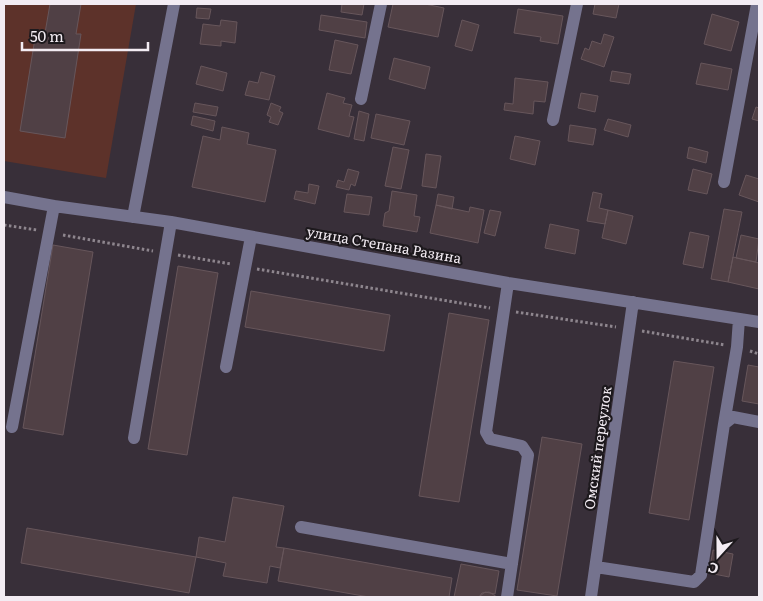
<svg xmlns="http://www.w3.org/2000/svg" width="763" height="601" viewBox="0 0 763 601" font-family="Literata,serif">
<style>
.green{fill:#5d322a}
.building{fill:#504045;stroke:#67565b}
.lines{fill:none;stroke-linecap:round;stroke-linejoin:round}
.path{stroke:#8e868e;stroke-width:3;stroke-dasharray:2.5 2.5;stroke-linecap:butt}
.minor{stroke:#75738e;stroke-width:12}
.labels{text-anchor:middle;stroke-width:4.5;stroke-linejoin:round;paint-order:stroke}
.street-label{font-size:14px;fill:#f3ecf3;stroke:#1d191d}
</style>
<rect width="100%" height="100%" fill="#382f39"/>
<path class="green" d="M4,4H136L106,178L4,161Z"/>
<path class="building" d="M50,4H81L76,34H81L65,138L20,131L36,32L45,33Z
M342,4H364L362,15L341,12Z
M393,4H425L444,8L438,37L388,27Z
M595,4H619L616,18L593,14Z
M197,8L211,9L209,19L196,18Z
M518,9L563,16L558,44L540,41L541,37L514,33Z
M712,14L739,22L731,51L704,44Z
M321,15L367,22L365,38L319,30Z
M221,20L237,22L235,43L221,41V46L200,44L203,24L220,26Z
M462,20L479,25L472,51L455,46Z
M604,34L614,37L604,67L581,59L585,48L589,50L592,41L601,44Z
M335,40L358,45L351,74L329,70Z
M394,58L430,67L425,89L389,79Z
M701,63L732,69L728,90L696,84Z
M201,66L227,73L223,91L196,84Z
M612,71L631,74L629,84L610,81Z
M261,72L275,76L269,100L245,95L249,81L258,83Z
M515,78L548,82L545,102L534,101L533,114L504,110L505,103L513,104Z
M327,93L345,98L343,103L352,105L349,116L354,117L349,137L318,129Z
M581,93L598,96L595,112L578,108Z
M195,103L218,107L216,116L193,112Z
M271,103L281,107L279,111L283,113L278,125L269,122L271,117L267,115Z
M756,107L759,108V121L752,119Z
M359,111L369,114L364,141L354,139Z
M376,114L410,121L404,145L371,138Z
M193,116L215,121L213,131L191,125Z
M608,119L631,125L628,137L604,130Z
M570,125L596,129L593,145L568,141Z
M222,127L249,133L247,144L276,150L265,202L192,187L203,136L220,140Z
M515,136L540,141L535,165L510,159Z
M393,147L409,150L401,189L385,186Z
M689,147L708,152L706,163L687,158Z
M426,154L441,156L436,188L422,186Z
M348,169L359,172L355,186L351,184L349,190L336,187L338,180L344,182Z
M693,169L712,174L707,194L688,190Z
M746,175L759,179V202L739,195Z
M309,184L319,186L315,204L294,199L296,191L308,193Z
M392,191L417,195L414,216L420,217L417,232L383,226L385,213L389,211Z
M593,192L602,194L599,208L608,210L605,224L587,221Z
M347,194L372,197L369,215L344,212Z
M438,194L454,197L452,209L436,205Z
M436,205L469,212L470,207L484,210L478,243L430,233Z
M724,209L742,212L728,282L711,279Z
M490,210L501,212L495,236L484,233Z
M608,210L633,216L626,244L602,238Z
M550,224L579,230L575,254L545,248Z
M690,232L709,236L703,268L683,264Z
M741,235L759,239L756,262L736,258Z
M53,245L93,252L63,435L23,428Z
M733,257L759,263V289L728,282Z
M178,266L218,273L187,455L148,449Z
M251,291L390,315L384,351L245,327Z
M449,313L489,320L459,502L419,496Z
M674,361L714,367L689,520L649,513Z
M748,365L759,367V404L742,401Z
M542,437L582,444L557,596L517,590Z
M233,497L284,506L276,547L284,548L280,568L270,566L267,583L223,576L226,563L196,557L199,537L225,542Z
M27,528L196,557L189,593L21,563Z
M284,548L452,578L449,597H369L278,581Z
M713,550L733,554L729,577L709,573Z
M461,564L499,571L495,594L485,592L479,597H454Z
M489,592L497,597H479L482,593Z"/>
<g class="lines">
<path class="path" d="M4,225L37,230
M63,235L153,251
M178,255L231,264
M257,269L490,308
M516,312L616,327
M642,331L725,345
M750,351L759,354"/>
<path class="minor" d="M361,99L381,4
M553,120L577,4
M724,182L757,4
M4,197L54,206L171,222L508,283L759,322
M133,217L174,4
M226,367L251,237
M724,424L737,347L739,319
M12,427L54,206
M134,438L171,222
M301,527L512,564
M596,567L694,582L701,575L724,424L733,417L759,422
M507,597L528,455L522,446L490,439L486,432L508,283
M591,597L633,302"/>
</g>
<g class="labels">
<g class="street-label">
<text transform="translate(384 245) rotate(10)" y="5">улица Степана Разина</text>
<text transform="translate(598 448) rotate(-82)" y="5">Омский переулок</text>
</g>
</g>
<rect width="763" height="601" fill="none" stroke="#f3ecf3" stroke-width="10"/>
<g transform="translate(718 556) rotate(201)" stroke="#1d191d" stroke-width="4" paint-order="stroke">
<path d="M0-4L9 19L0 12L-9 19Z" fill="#f3ecf3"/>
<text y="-8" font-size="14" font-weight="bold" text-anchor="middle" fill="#f3ecf3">С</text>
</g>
<path d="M22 42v8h126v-8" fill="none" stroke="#f3ecf3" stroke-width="2.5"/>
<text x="30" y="42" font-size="15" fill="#f3ecf3" stroke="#1d191d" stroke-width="4" paint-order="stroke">50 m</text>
</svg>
